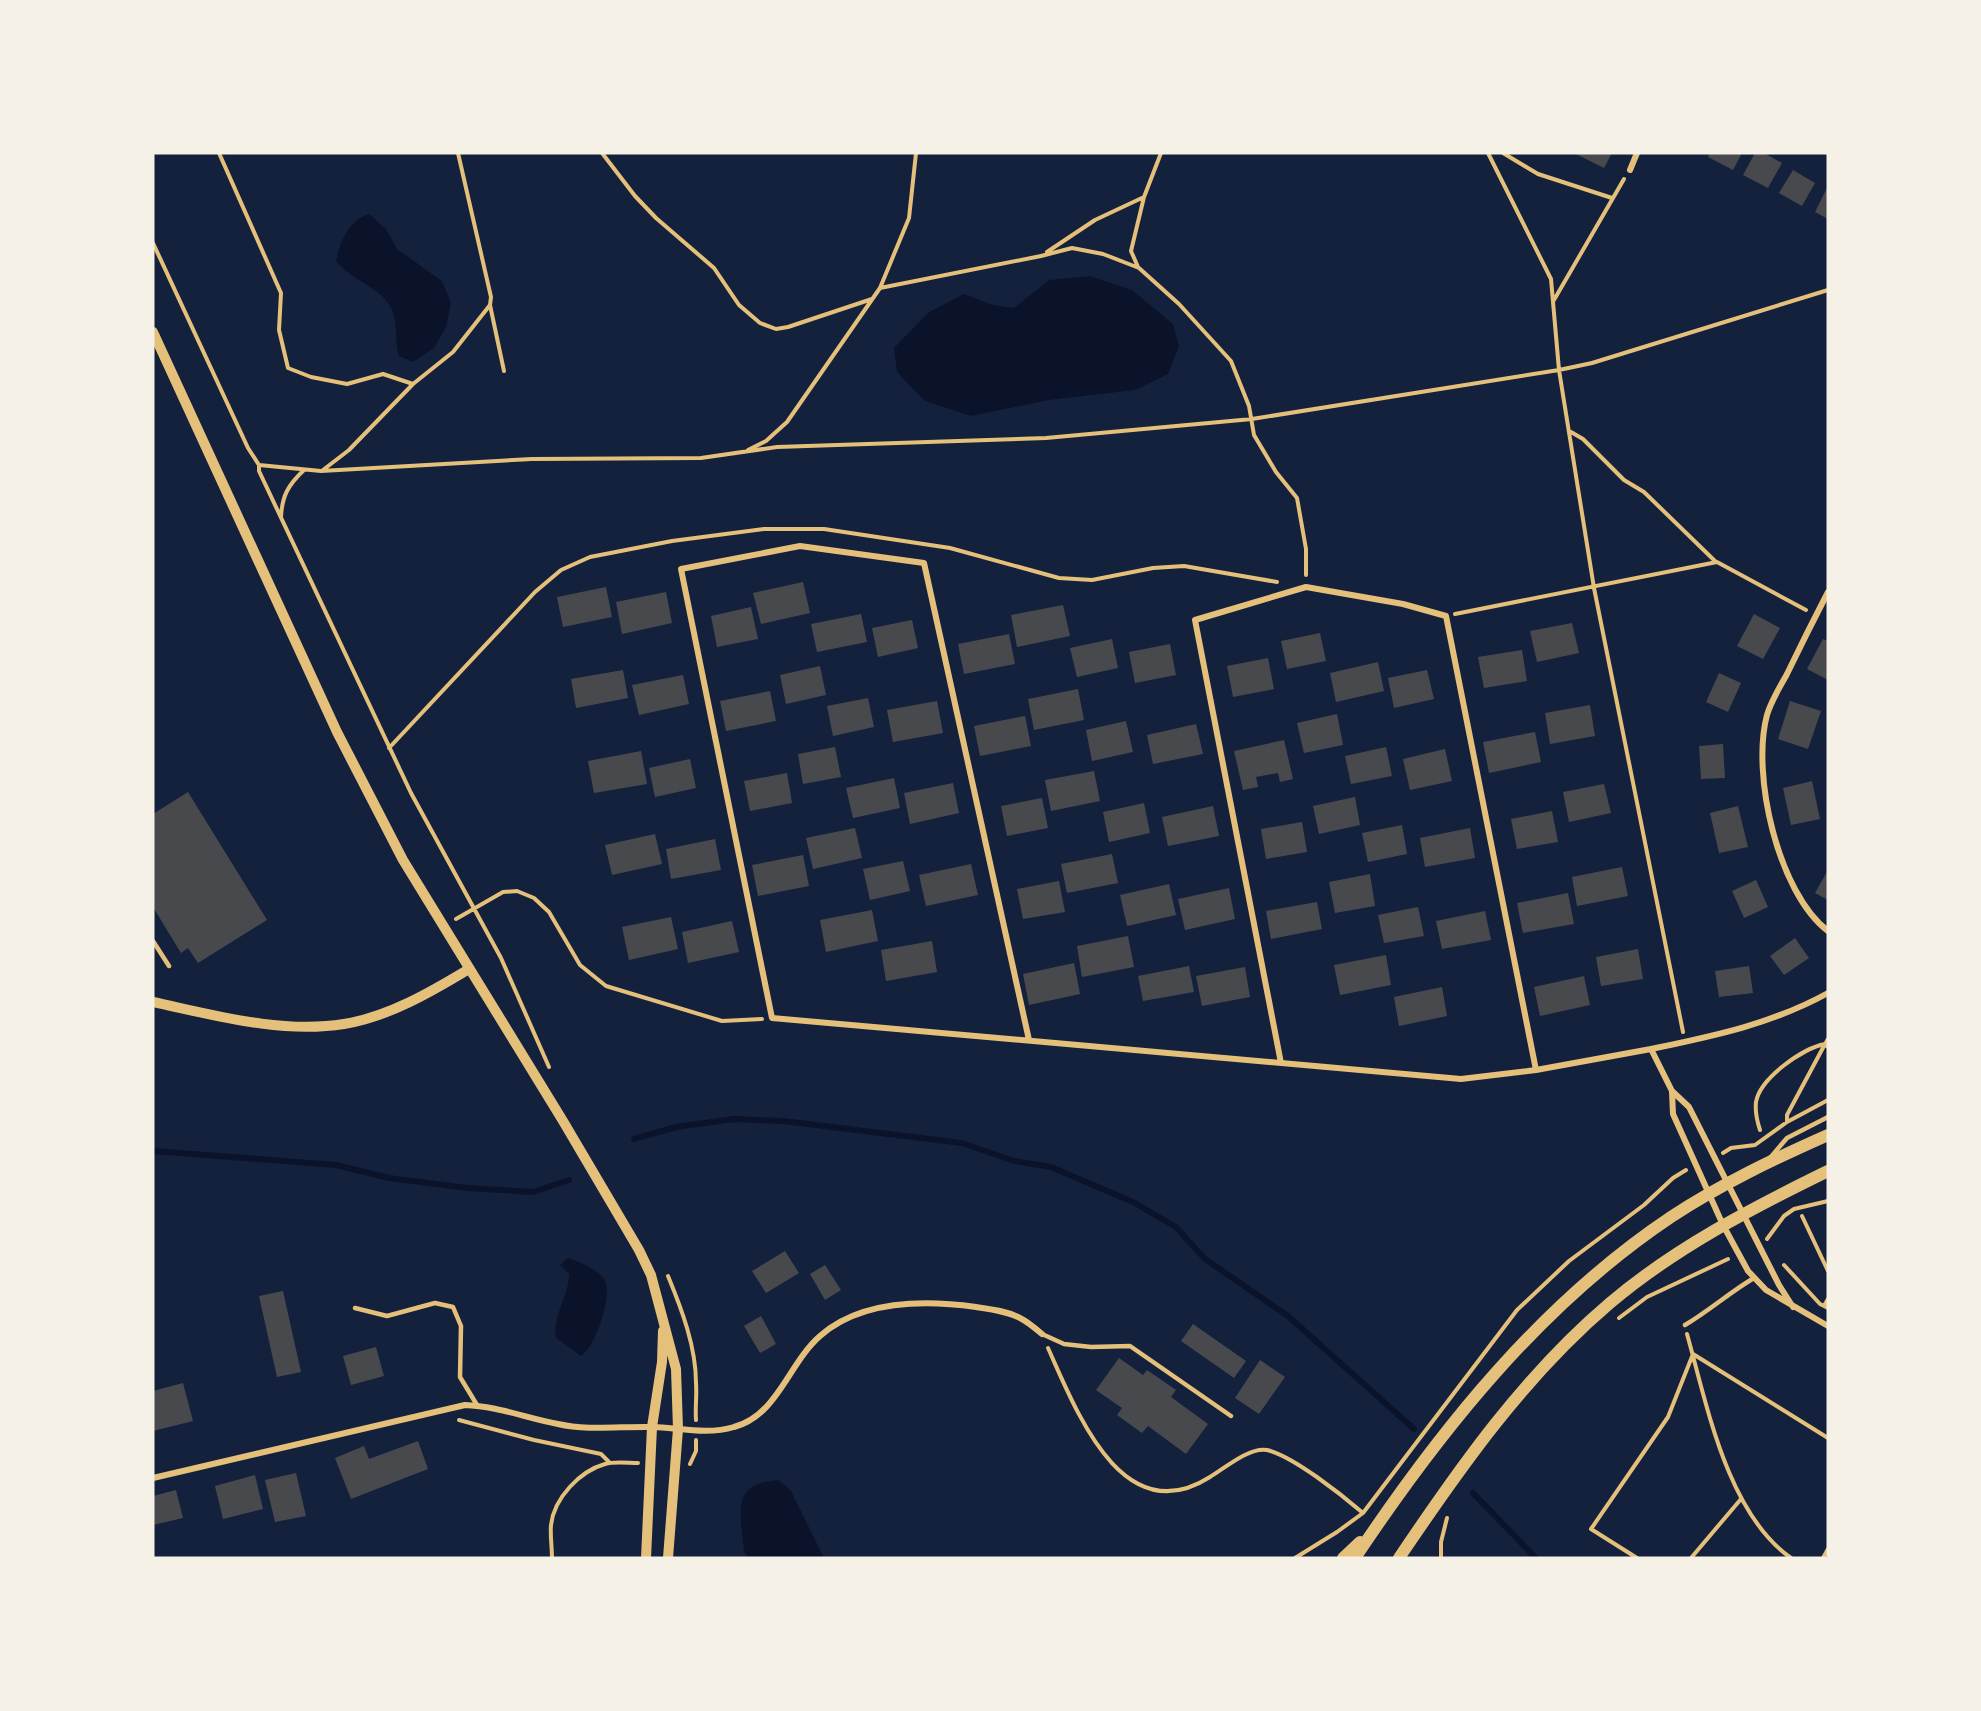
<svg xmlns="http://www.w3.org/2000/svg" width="1981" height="1711" viewBox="0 0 1981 1711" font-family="Jost,sans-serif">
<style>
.water{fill:#0b132b}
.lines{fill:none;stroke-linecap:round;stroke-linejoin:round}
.stream{stroke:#0b132b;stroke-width:6}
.building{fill:#48494c}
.path{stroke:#e5c07b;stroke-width:4}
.service{stroke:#e5c07b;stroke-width:4.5}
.minor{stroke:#e5c07b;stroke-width:6}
.tertiary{stroke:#e5c07b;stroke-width:10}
.secondary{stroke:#e5c07b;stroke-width:12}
</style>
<rect width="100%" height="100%" fill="#14213d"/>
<path class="water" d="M369,214L386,229L397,249L442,281L451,303L446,327L434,348L413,362L399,356C394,340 399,321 390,306C379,287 350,279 336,261C340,241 349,220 369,214Z
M1090,276L1132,290L1173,324L1179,346L1168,374L1135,390L1049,400L971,416L925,401L897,372L894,348L929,312L964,294L993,305L1014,308L1049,280Z
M568,1258C578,1261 598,1270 604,1279C614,1293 595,1348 581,1356L556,1338C552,1316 569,1297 569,1274L560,1265Z
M779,1480L791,1491L824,1558H748L744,1552C741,1514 729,1483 779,1480Z"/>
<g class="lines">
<path class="stream" d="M634,1139L676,1127L734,1119L783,1121L962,1143L1014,1161L1051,1167L1133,1202L1176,1227L1205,1259L1288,1316L1414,1429
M153,1151L336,1165L389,1178L468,1188L533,1192L569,1180
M1473,1493L1536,1558"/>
</g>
<path class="building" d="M1574,153H1612L1604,168Z
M1710,153H1742L1733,170L1708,157Z
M1755,153H1764L1782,163L1768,188L1743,175Z
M1793,170L1815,183L1802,206L1779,193Z
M1828,186V219L1815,212Z
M803,582L810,613L761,624L753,593Z
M606,587L612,617L563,627L557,597Z
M666,592L672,623L622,634L616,602Z
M1063,605L1070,636L1017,647L1011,615Z
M751,607L758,639L717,647L711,616Z
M861,614L867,642L817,652L811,624Z
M1754,614L1780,628L1763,659L1737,646Z
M912,620L918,648L878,657L872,628Z
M1572,623L1579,653L1537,662L1530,631Z
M1320,633L1326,661L1287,669L1281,641Z
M1009,634L1015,664L964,674L958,644Z
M1112,639L1118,668L1077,677L1070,648Z
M1823,639L1828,641V680L1807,669Z
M1170,644L1176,675L1135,683L1129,652Z
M1522,650L1527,681L1484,688L1478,657Z
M1268,658L1274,689L1233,697L1227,666Z
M1378,662L1384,691L1336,702L1330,673Z
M820,666L826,695L786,704L780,675Z
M623,670L628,698L576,708L571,679Z
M1427,670L1434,699L1394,708L1388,678Z
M1719,673L1741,683L1728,712L1706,702Z
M683,675L689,704L639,715L632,685Z
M1078,689L1084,720L1034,730L1028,699Z
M770,691L776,721L726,731L720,701Z
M868,698L874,727L833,736L827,706Z
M937,701L943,733L893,742L887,710Z
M1790,701L1821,711L1808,749L1778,739Z
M1590,705L1595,736L1550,744L1545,713Z
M1337,714L1343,745L1304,753L1297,723Z
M1025,716L1031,746L980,756L974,726Z
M1126,721L1133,752L1092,761L1086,730Z
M1196,724L1203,754L1153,764L1147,735Z
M1535,732L1541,762L1489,773L1483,742Z
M1284,740L1293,779L1280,782L1278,773L1256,777L1258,787L1243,790L1234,751Z
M1723,744L1725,778L1701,779L1699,746Z
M835,747L841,777L803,784L798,754Z
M1386,747L1392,776L1351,784L1345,756Z
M1445,749L1452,781L1410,790L1403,759Z
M641,751L647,784L594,793L588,761Z
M690,759L696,788L655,797L649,768Z
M1094,771L1100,801L1051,811L1045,780Z
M787,773L792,803L750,811L744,781Z
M894,778L900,808L853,818L846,788Z
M1812,781L1820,819L1791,825L1783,788Z
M953,783L959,813L910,824L904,793Z
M1604,784L1611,813L1569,822L1563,792Z
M188,792L267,920L198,963L188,948L181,953L153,907V814Z
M1355,797L1360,825L1319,834L1313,806Z
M1042,798L1048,828L1007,836L1001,806Z
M1144,803L1150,833L1109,842L1103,812Z
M1213,806L1219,836L1168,846L1162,817Z
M1738,806L1748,847L1719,853L1710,813Z
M1552,811L1558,842L1517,849L1511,819Z
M1302,822L1307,852L1266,859L1261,829Z
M1402,825L1407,854L1368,862L1362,833Z
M855,828L862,858L813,869L806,838Z
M1470,828L1475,858L1425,867L1420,838Z
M655,834L662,864L612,875L605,845Z
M715,839L721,870L671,879L666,849Z
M1112,854L1118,883L1067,893L1061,864Z
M803,855L809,886L758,896L752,865Z
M903,861L910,891L870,900L863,869Z
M971,864L978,895L926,906L919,875Z
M1622,867L1628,896L1577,906L1572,877Z
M1828,870V900L1815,893Z
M1370,874L1375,906L1335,913L1329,882Z
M1756,880L1768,907L1744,918L1732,891Z
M1059,881L1065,912L1023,919L1017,889Z
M1169,884L1176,915L1127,926L1120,895Z
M1229,888L1235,919L1185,930L1178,899Z
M1568,893L1574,924L1523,933L1517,903Z
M1317,902L1322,929L1271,939L1266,911Z
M1418,907L1424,936L1384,943L1378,915Z
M872,910L878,941L826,952L820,920Z
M1485,911L1491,940L1442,949L1436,921Z
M671,917L678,949L629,960L622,927Z
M732,921L739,952L688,963L682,932Z
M1128,936L1134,967L1082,977L1077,946Z
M1795,938L1809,958L1784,975L1770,956Z
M932,941L937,972L886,981L881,950Z
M1638,949L1643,979L1601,986L1596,957Z
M1386,955L1391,985L1340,995L1334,965Z
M1074,963L1080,994L1029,1005L1023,974Z
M1189,966L1194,992L1143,1001L1138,976Z
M1749,966L1753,993L1719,997L1715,971Z
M1245,967L1250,997L1202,1006L1196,976Z
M1584,976L1590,1005L1540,1016L1534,987Z
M1442,987L1447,1016L1399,1026L1394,997Z
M785,1251L799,1273L766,1293L752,1271Z
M825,1265L841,1290L825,1300L810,1274Z
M283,1291L301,1372L277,1377L259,1296Z
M761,1316L776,1344L760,1353L744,1326Z
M1193,1324L1246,1361L1234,1378L1181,1341Z
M376,1347L384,1376L351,1385L343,1356Z
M1119,1358L1143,1375L1147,1370L1176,1390L1171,1397L1208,1424L1186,1454L1148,1426L1142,1433L1117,1415L1122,1408L1096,1390Z
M1260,1360L1285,1377L1259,1414L1235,1398Z
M183,1383L193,1421L153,1431V1391Z
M418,1441L428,1469L351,1499L335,1458L364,1446L369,1459Z
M296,1473L306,1516L275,1522L265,1480Z
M255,1475L263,1509L223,1519L215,1486Z
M176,1490L183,1518L153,1525V1496Z"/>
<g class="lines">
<path class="path" d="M219,153L281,293L279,330L288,368L311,377L347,384L383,374L413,384L453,352L490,305
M458,153L491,297L490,305L504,371
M602,153L635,196L656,218L714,268L739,305L760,323L776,329L788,327L872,299
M1488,153L1551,279L1559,370L1594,588L1683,1032
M1503,153L1538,174L1612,198
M153,243L248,448L259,465V471L411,793L501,958L549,1067
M1047,252L1095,220L1144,197L1161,153
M1041,256L1072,248L1103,254L1139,268L1179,304L1231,361L1249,406L1254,435L1276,472L1297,498L1306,549V575
M1138,267L1131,251L1144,197
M880,288L1041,256
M1554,300L1624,179
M1571,432L1583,439L1624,480L1644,492L1716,562
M748,450L766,441L787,422L880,288L909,218L916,153
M259,465L321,471L532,459L701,458L777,447L1046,438L1252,419L1559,370L1592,363L1828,290
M323,470L349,450L413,384
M281,517C282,496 288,485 304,470
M1455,614L1717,562L1806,610
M389,748L535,592L561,570L590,557L672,541L764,529H824L950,548L1059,578L1092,580L1153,568L1184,566L1277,582
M456,919L503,892L517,891L534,898L549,912L580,965L606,986L722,1021L762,1019
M1787,1122V1115L1825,1044L1828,1047
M1760,1130C1757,1121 1755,1111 1756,1102C1760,1078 1803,1048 1825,1044L1828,1039
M1723,1153L1731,1148L1755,1145L1787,1122L1828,1100
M1802,1216L1828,1271
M1767,1239L1784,1216L1794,1209L1828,1201
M1784,1265L1820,1304L1828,1308
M668,1276C682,1310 696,1347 696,1383C697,1396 695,1408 696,1420
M1824,1306L1828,1299
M1619,1318L1647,1297L1728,1259
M1687,1334C1707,1405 1727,1513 1791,1558
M1048,1348C1076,1410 1122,1533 1210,1477C1225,1468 1249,1447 1267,1450C1293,1456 1342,1495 1363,1513
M459,1420L534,1440L601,1454L610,1463
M690,1464L696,1451V1440
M552,1558C552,1547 550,1535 551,1525C554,1498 580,1471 605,1464C615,1461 628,1463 638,1463
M1295,1558L1337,1532L1363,1513L1517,1310L1569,1261L1644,1205L1673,1178L1686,1170
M1441,1558V1542L1447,1518
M1637,1558L1591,1529L1668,1417L1693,1354L1828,1438
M1691,1558L1741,1499
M1823,1558L1828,1549"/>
<path class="service" d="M153,941L169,966
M1770,1158L1787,1138L1828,1117
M355,1308L387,1316L435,1303L453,1307L461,1326L460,1377L477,1405
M1685,1325C1709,1311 1730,1292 1754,1278
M1042,1334L1064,1344L1091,1347L1130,1346L1231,1416"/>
<path class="minor" d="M1630,170L1637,153
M1828,592C1814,619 1800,647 1787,674C1780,687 1771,701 1767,715C1751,774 1778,893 1828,931
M1029,1040L924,563L800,546L681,569L772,1018L1461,1079L1536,1070L1651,1049
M1281,1063L1195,620L1306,587L1403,604L1446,616L1536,1070
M1672,1092L1673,1114L1723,1225L1748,1271L1766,1290L1828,1326
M1793,1307L1779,1285L1689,1107L1672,1091L1651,1049C1713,1036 1772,1024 1828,993
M153,1478L465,1405C497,1406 526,1418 558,1424C588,1431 622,1426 653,1427C679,1428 708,1435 734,1427C778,1415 788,1364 820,1336C861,1300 925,1300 976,1307C990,1309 1007,1311 1020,1318C1028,1322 1035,1328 1042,1334"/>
<path class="tertiary" d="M153,332L337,732L403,860L563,1121L639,1250L651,1275L676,1369L678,1429L668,1558
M153,1002C214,1015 281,1034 344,1024C388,1017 431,992 469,969
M646,1558L652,1427L662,1362L663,1331"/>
<path class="secondary" d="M1343,1558L1360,1542
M1355,1558C1441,1429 1541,1304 1671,1217C1721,1184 1774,1159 1828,1135
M1399,1558C1461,1466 1525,1375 1610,1303C1675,1248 1752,1208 1828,1171"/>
</g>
<rect width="1981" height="1711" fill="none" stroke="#f6f1e7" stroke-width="309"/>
</svg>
